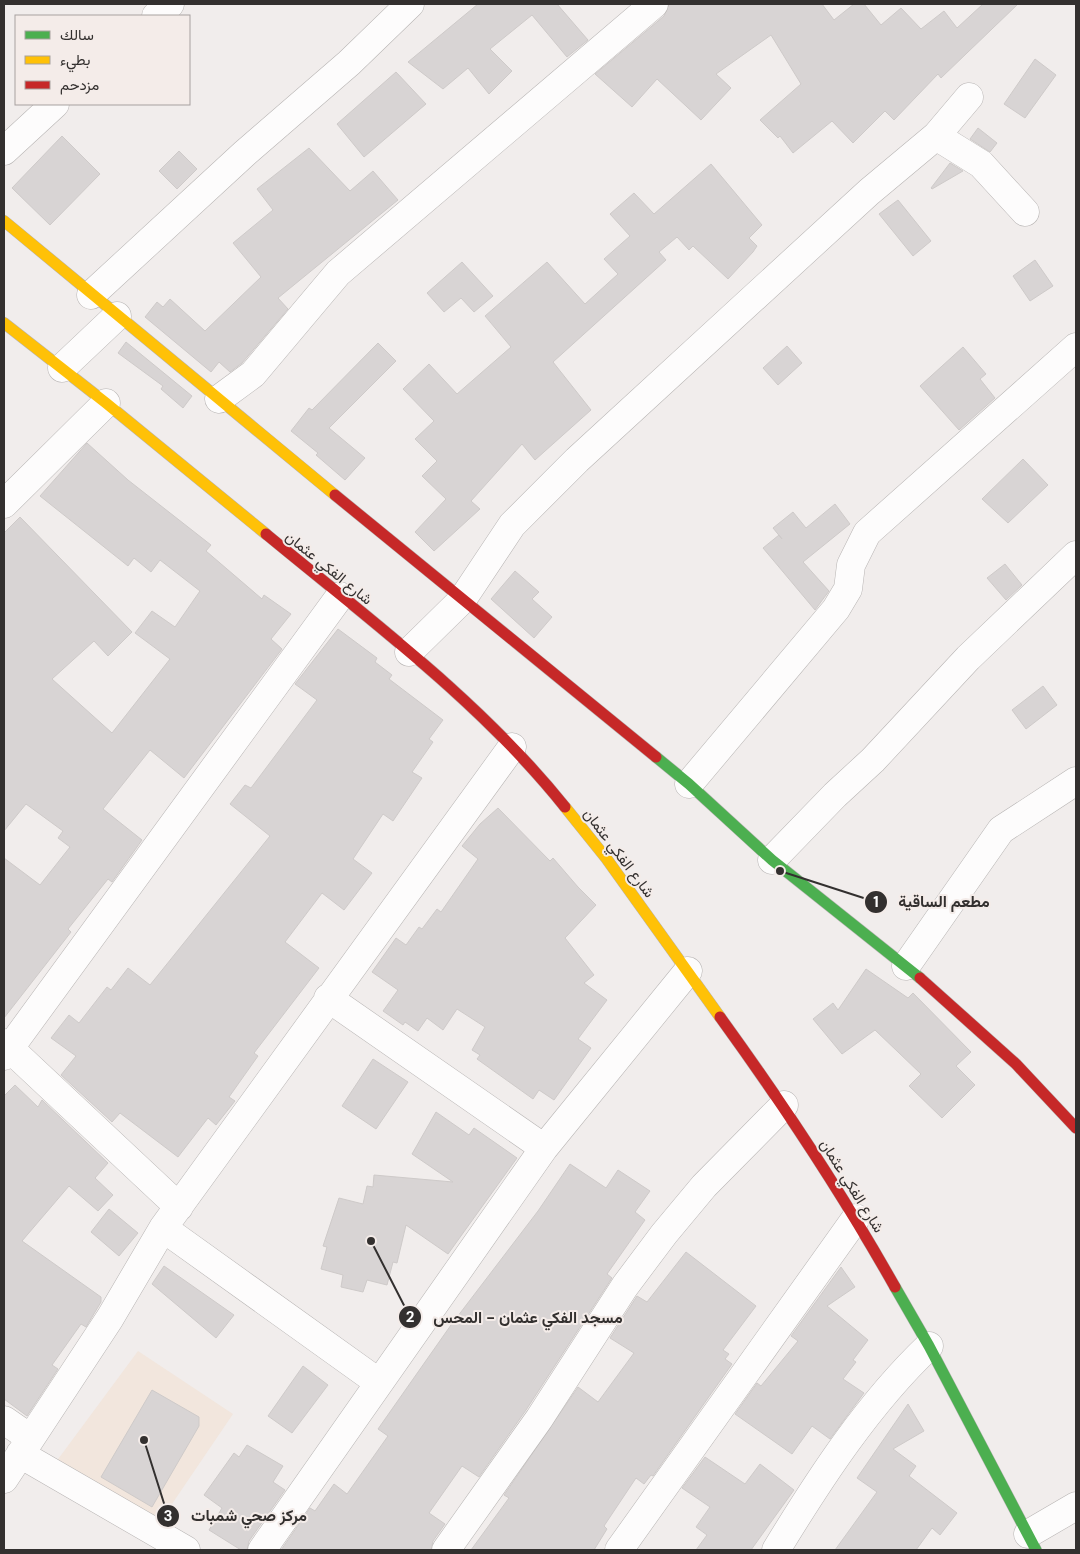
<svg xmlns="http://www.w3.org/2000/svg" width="1080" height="1554" viewBox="0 0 1080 1554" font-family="'DM Sans',Vazirmatn,sans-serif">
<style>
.medical{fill:#f2e6dd}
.building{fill:#d8d4d4;stroke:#cecac9}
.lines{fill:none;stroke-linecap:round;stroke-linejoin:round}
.street-casing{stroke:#b7b4b3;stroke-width:29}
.fast-casing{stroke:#b7b4b3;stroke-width:12}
.slow-casing{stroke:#b7b4b3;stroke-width:12}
.jam-casing{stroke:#b7b4b3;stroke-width:12}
.street{stroke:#fdfcfc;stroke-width:28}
.fast{stroke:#4caf50;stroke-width:11}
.slow{stroke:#ffc107;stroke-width:11}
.jam{stroke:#c62828;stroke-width:11}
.labels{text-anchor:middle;stroke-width:4;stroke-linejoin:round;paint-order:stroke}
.street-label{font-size:15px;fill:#33302f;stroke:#f4ece9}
.leader{fill:none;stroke:#33302f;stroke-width:2}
.callout-dot{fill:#33302f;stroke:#f4ece9;stroke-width:2}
.mark-label{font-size:15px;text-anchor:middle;font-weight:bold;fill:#fff}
.callout-label{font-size:16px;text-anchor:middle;font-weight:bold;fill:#33302f;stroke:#f4ece9;stroke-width:4;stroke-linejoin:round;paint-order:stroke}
</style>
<rect width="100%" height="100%" fill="#f1edec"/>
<path class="medical" d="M138,1351L233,1414L155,1529L53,1466Z"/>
<path class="building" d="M478,4H557L588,40L567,57L532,15L490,49L512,71L489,94L468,68L443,89L408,62Z
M669,4H822L834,20L854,4H864L881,25L901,8L921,29L944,11L957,28L983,4H1018L941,78L938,74L894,120L885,111L853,143L832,121L793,153L780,136L778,138L760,120L801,84L771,35L716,74L731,88L701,120L657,79L632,107L595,74L664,16Z
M1035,59L1056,75L1025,118L1004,104Z
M396,72L426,104L364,157L337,124Z
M978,128L997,143L990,152L970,139Z
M62,136L100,174L50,225L12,188Z
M309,148L350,191L373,171L398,200L278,298L288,309L242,363L230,372L219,362L211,372L145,317L157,302L163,307L170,299L205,331L261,277L233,243L273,210L257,189Z
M179,151L197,169L177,189L159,171Z
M950,163L963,171L932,189L931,188Z
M711,164L762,225L749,238L757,246L753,252L728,279L693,246L689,250L677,237L659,252L666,260L553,362L591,410L535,460L522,444L471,501L480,509L434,551L415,532L446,499L422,476L437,461L415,439L434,421L403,389L429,364L457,394L511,347L485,316L547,262L585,304L618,274L604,259L630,236L610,214L634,193L654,214Z
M898,200L931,241L913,256L879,214Z
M1035,260L1053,286L1030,301L1013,276Z
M462,262L493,296L474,312L461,298L444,312L427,293Z
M126,342L192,396L183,408L161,389L163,386L118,353Z
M378,343L396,361L329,428L365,458L345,480L316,455L318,453L291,431L309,408L312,410Z
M787,346L802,363L778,385L763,368Z
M963,347L986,374L980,379L995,398L959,430L920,386Z
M87,443L128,480L211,545L206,551L262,599L264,595L291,614L271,639L282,649L184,778L150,750L103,809L142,840L112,882L108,879L68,929L71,932L4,1018V858L40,885L70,847L58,838L63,831L26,804L4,831V533L20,517L132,632L108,656L94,641L52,679L112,733L170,659L135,633L152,611L175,627L200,591L160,560L151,572L134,558L128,566L40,496Z
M1023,459L1048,485L1008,523L982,499Z
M835,504L850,524L803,562L829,591L815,610L763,548L779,535L782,539L773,528L793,512L806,528Z
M1005,564L1022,585L1006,600L987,578Z
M515,571L539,592L532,599L552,617L534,638L491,599Z
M338,629L377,658L375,662L392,675L389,679L443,720L429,739L433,742L412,772L422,778L393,821L383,814L353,859L372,873L344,910L322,893L285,942L319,968L254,1053L258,1056L229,1097L235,1101L216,1125L208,1118L178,1157L120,1113L112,1122L61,1075L76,1056L51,1038L69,1015L79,1023L107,987L111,990L128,968L150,985L270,836L230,804L245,785L251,788L317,700L295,684Z
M1043,686L1057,705L1026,729L1012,710Z
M498,808L550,861L553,858L578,887L596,905L565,938L594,975L584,983L607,1000L578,1039L591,1048L554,1100L539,1090L533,1099L477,1059L480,1055L472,1050L485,1027L457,1009L443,1030L427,1018L418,1031L405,1022L403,1025L383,1011L398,990L372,972L396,938L406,945L419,927L422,929L437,909L441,912L478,859L462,846L480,824Z
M866,969L908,998L913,993L971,1052L956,1066L975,1085L942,1118L909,1086L921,1074L875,1030L842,1054L813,1019L833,1003L838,1010Z
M373,1059L408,1082L376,1129L342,1106Z
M15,1085L38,1107L42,1100L108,1163L95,1178L113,1195L98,1211L69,1186L22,1241L101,1297V1302L86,1327L81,1324L52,1365L58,1369L27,1416L4,1399V1096Z
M436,1112L469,1135L474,1128L517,1158L448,1254L406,1225L397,1263L393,1262L387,1285L367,1280L363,1292L341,1287L343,1275L321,1269L327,1247L323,1246L339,1198L363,1204L367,1186L373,1187L374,1175L453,1182L412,1154Z
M570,1164L606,1188L618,1170L650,1191L635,1212L645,1220L607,1274L612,1278L526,1410L479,1477L462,1466L429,1513L445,1524L433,1541L431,1550H281L310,1508L315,1511L334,1484L347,1494L388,1436L378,1429L451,1325L538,1211Z
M109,1209L138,1233L119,1256L91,1232Z
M686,1252L756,1306L723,1350L729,1354L725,1359L732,1364L653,1476L651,1475L644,1484L636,1478L604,1526L607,1529L594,1550H471L509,1498L504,1495L578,1387L598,1402L634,1353L610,1338L637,1296L647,1302Z
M164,1266L234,1315L216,1338L152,1284Z
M841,1267L855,1287L827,1306L868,1340L853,1360L856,1362L843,1379L864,1393L830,1439L812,1426L792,1454L735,1414L757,1383L761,1386L798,1341L791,1336Z
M303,1366L328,1385L292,1433L268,1416Z
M152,1390L199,1417V1426L152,1507L101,1477Z
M908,1404L924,1431L893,1449L916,1466L909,1476L957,1513L940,1535L932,1528L916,1550H835L877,1492L857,1478Z
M247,1445L283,1466L273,1482L285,1490L249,1541L247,1550H241L209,1530L222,1508L204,1495L234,1453L239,1457Z
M705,1457L745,1484L760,1464L794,1490L751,1550H696L707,1535L696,1527L710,1507L682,1488Z"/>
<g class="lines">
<g class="street-casing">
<path id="street" d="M156,16L170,4
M936,136L981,164L1025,212
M4,151L55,104
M91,295L245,153L349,63L410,4
M62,368L117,316
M219,399L253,374L338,273L654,4
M4,504L106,403
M409,652L462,600L512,525L577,460L869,192L936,136L969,97
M689,784L836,609L848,589L851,565L867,533L1076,347
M772,860L835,795L873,760L968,658L1076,555
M906,966L1001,830L1076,781
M328,998L544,1148
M4,1043L179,1207
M4,1056L340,596
M163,1228L378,1382
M4,1420L30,1438
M20,1454L186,1550
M4,1479L110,1318L163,1228L512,747
M1028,1534L1076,1506
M262,1550L544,1148L688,971
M446,1550L539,1419L625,1286L664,1234L704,1186L784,1105
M619,1550L856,1218
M776,1550C820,1478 868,1404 929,1346"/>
</g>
<g class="fast-casing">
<path id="fast" d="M656,757L689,784L772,860L920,978
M895,1287L929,1346L1036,1550"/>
</g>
<g class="slow-casing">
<path id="slow" d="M4,221L335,495
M4,323L106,403L266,534
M565,807L606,858L720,1017"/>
</g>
<g class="jam-casing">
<path id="jam" d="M335,495L656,757
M266,534C370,620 481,702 565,807
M920,978L1016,1064L1076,1128
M720,1017C783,1104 842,1193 895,1287"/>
</g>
<use href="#street" class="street"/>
<use href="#fast" class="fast"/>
<use href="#slow" class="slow"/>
<use href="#jam" class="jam"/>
</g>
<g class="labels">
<g class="street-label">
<text transform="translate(329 568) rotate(39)" y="5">شارع الفكي عثمان</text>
<text transform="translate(619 853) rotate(53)" y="5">شارع الفكي عثمان</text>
<text transform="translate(852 1186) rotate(58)" y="5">شارع الفكي عثمان</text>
</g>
</g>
<path class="leader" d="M780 871L876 902M371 1241L410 1317M144 1440L168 1516"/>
<g class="callout-dot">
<circle cx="780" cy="871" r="5"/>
<circle cx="371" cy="1241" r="5"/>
<circle cx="144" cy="1440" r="5"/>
<circle cx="876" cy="902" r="12"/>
<circle cx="410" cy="1317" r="12"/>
<circle cx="168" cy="1516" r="12"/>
</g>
<g class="mark-label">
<text x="876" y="907">1</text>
<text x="410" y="1322">2</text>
<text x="168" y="1521">3</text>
</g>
<g class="callout-label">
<text x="944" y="907">مطعم الساقية</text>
<text x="528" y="1323">مسجد الفكي عثمان - المحس</text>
<text x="249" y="1521">مركز صحي شمبات</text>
</g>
<rect width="1080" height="1554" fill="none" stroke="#33302f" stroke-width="10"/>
<rect x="15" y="15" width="175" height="90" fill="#f4ece9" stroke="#a7a19f"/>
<rect x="25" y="31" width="25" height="8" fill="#4caf50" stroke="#a7a19f"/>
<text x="60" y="40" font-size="15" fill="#33302f">سالك</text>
<rect x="25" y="56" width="25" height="8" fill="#ffc107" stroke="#a7a19f"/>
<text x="60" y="65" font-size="15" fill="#33302f">بطيء</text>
<rect x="25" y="81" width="25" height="8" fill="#c62828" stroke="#a7a19f"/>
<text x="60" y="90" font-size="15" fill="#33302f">مزدحم</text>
</svg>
